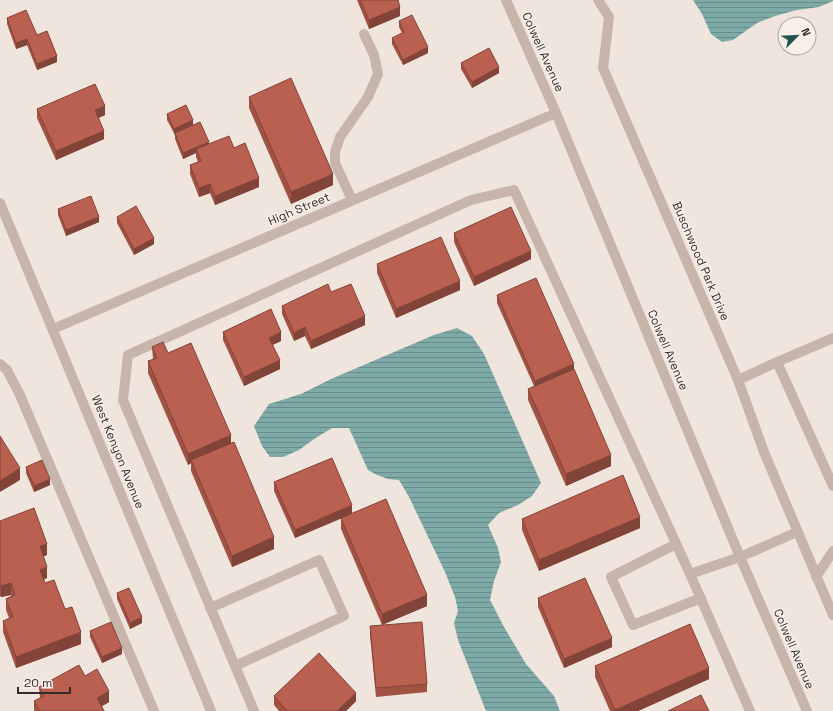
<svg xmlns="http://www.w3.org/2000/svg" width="833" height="711" viewBox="0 0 833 711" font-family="'Space Grotesk',sans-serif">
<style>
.water{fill:url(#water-rules)}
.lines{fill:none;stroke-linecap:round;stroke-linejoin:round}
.minor{stroke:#c7b4aa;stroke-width:10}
.wall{fill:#a05345}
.shaded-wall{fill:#824338}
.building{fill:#ba6050;stroke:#824338}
.labels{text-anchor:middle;stroke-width:3;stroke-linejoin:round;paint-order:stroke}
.street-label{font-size:12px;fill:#352b29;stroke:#f8efe9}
</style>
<defs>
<pattern id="water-rules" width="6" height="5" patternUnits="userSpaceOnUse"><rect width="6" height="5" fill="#7eaaa8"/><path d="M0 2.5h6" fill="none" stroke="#688b89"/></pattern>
</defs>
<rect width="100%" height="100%" fill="#f0e5dd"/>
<path class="water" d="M693,0H833V1L819,7L797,10L775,16L757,23L733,40L722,42L711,34L702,14Z
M457,328L472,336L484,354L541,483L532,496L518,505L499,513L488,525L498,548L501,562L494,581L490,600L504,627L526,664L554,696L560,711H486L458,640L454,623L458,611L455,597L445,572L409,497L399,480L388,479L377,475L368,470L349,428H332L314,439L299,450L283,457H270L262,446L254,426L269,404L301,394L331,379L434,335Z"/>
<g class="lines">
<path class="minor" d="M506,0L556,113L740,557L807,711
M598,0L609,17L603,68L738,380L764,452L833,615
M352,200L335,163V152L340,137L368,97L378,74L374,55L364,34
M0,203L211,711
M53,329L556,113
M833,338L777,362L833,486
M0,364L7,370L20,395L154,711
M738,380L777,362
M676,544L611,577L633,625L701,598
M690,574L740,557L797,532
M816,577L833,551
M210,608L319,560L344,616L235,666
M254,711L123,400L128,355L471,200L514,190L690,574L750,711"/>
</g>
<path class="wall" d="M357,0H398L400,16L369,29Z
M7,18L37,35L57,62L37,70L27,45L16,49L7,24Z
M399,21L428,53L403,65L392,44V38L402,33L399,27Z
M461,63L499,73L472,88L461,69Z
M249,97L333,185L291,204L249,108Z
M37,109L105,115L99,118L104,139L56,160L37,118Z
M167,114L193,125L209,144L234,148L259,187L215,205L210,193L199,197L190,174V165L198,162L196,157V153L183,159L175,139V135L167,120Z
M58,209L99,222L66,236L58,215Z
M117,217L154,244L134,255L117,223Z
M454,233L531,259L474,286L454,242Z
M377,264L460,290L396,318L377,273Z
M331,292L365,325L311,349L305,336L294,341L282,314V306Z
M497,295L574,369L611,466L566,486L528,400V389L534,386L497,303Z
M223,332L281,341L273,345L280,369L244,386L223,340Z
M152,347L168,353L231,443L274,549L232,567L191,471V463L188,465L148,373V361L153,359Z
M26,467L50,485L34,492L26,473Z
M274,482L352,513L427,606L382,625L341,529V518L295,538L274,491Z
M522,519L640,528L539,571L522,530Z
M0,521L47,555L43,556L47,578L44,579L45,583L65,609L81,644L16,668L3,632V621L9,618L6,610V599L11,596V595L1,597L0,596Z
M117,593L142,623L130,629L117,599Z
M538,598L612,647L564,668L538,607Z
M370,626L427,684V692L376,697L370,635Z
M90,631L122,654L102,663L90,637Z
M595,666L709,679L638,711H610L595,677Z
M85,676L109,702L102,706L104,711H34V701L40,698L39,687Z
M274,696L356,701L346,711H279L274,705Z"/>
<path class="shaded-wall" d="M400,7V16L369,29V20Z
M27,39V45L16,49V43Z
M428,47V53L403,65V60Z
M57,56V62L37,70V64Z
M499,67V73L472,88V82Z
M105,106V115L95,119V110Z
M193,120V126L175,133L174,135V129Z
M104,131V139L56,160V151Z
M209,142V148L196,149V153L183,159V153Z
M333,174V185L291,204V192Z
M259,178V187L215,205V196Z
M210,184V193L199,197V188Z
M99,217V222L66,236V230Z
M154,238V244L134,255V249Z
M531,251V259L474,286V277Z
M460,281V290L396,318V309Z
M365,316V325L311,349V341Z
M305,327V336L294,341V333Z
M281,332V341L269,346V338Z
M280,360V369L244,386V377Z
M574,364V372L535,389V381Z
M231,435V446L191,460V463L188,465V454Z
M611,455V466L566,486V474Z
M20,468V480L0,492V481Z
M50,479V485L34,492V486Z
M352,505V514L295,538V530Z
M640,517V528L539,571V560Z
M274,537V549L232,567V556Z
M47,544V555L40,558V546Z
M47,567V578L40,581V570Z
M11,583V595L1,597V586Z
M427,595V606L382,625V614Z
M142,617V623L130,629V623Z
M81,632V644L16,668V657Z
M612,638V647L564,668V659Z
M122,648V654L102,663V657Z
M709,668V679L638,711H615V710Z
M109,691V702L97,709V698Z
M356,693V701L346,711H337Z"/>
<path class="building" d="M360,0H398L400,7L369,20Z
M26,10L37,35L47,31L57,56L37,64L27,39L16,43L7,18Z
M412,15L428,47L403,60L392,38L404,32L399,21Z
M489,48L499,67L472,82L461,63Z
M291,78L333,174L291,192L249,97Z
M95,84L105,106L95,110L104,131L56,151L37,109Z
M186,105L193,120L174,129L167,114Z
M200,122L209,142L183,153L175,133Z
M229,136L234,148L245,143L259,178L215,196L210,184L199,188L190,165L201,161L196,149Z
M91,196L99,217L66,230L58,209Z
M136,206L154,238L134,249L117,217Z
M511,207L531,251L474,277L454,233Z
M441,237L460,281L396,309L377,264Z
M536,278L574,364L535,381L497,295Z
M328,284L331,292L351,284L365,316L311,341L305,327L294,333L282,306Z
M271,309L281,332L269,338L280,360L244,377L223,332Z
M163,342L168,353L191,343L231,435L188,454L148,361L157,358L152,347Z
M574,369L611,455L566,474L528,389Z
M0,436L20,468L0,481Z
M234,442L274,537L232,556L191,460Z
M332,458L352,505L295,530L274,482Z
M42,460L50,479L34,486L26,467Z
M623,475L640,517L539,560L522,519Z
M386,499L427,595L382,614L341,518Z
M34,508L47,544L40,546L47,567L40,570L45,583L54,580L65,609L72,607L81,632L16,657L3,621L13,617L6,599L15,595L11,583L1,586L0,584V521Z
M585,578L612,638L564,659L538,598Z
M129,588L142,617L130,623L117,593Z
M111,622L122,648L102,657L90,631Z
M422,622L427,684L376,688L370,626Z
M690,624L709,668L615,710L595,666Z
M319,653L356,693L337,711H287L274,696Z
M79,665L85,676L97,669L109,691L97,698L104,711H40L34,701L44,696L39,687Z
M701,695L709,711H668Z"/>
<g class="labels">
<g class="street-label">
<text transform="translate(543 52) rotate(66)" y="4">Colwell Avenue</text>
<text transform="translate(299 209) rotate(-23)" y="4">High Street</text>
<text transform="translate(701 261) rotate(67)" y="4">Buschwood Park Drive</text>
<text transform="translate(668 350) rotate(67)" y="4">Colwell Avenue</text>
<text transform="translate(118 452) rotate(68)" y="4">West Kenyon Avenue</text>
<text transform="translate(794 649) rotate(67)" y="4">Colwell Avenue</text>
</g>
</g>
<g transform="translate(797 36) rotate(66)"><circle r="19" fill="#f8efe9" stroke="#aaa19c"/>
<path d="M0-3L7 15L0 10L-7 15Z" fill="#225251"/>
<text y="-6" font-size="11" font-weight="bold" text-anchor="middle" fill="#352b29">N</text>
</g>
<path d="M18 687v6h52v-6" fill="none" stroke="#352b29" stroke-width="2"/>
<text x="24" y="687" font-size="12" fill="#352b29" stroke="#f8efe9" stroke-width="3" paint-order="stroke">20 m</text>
</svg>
